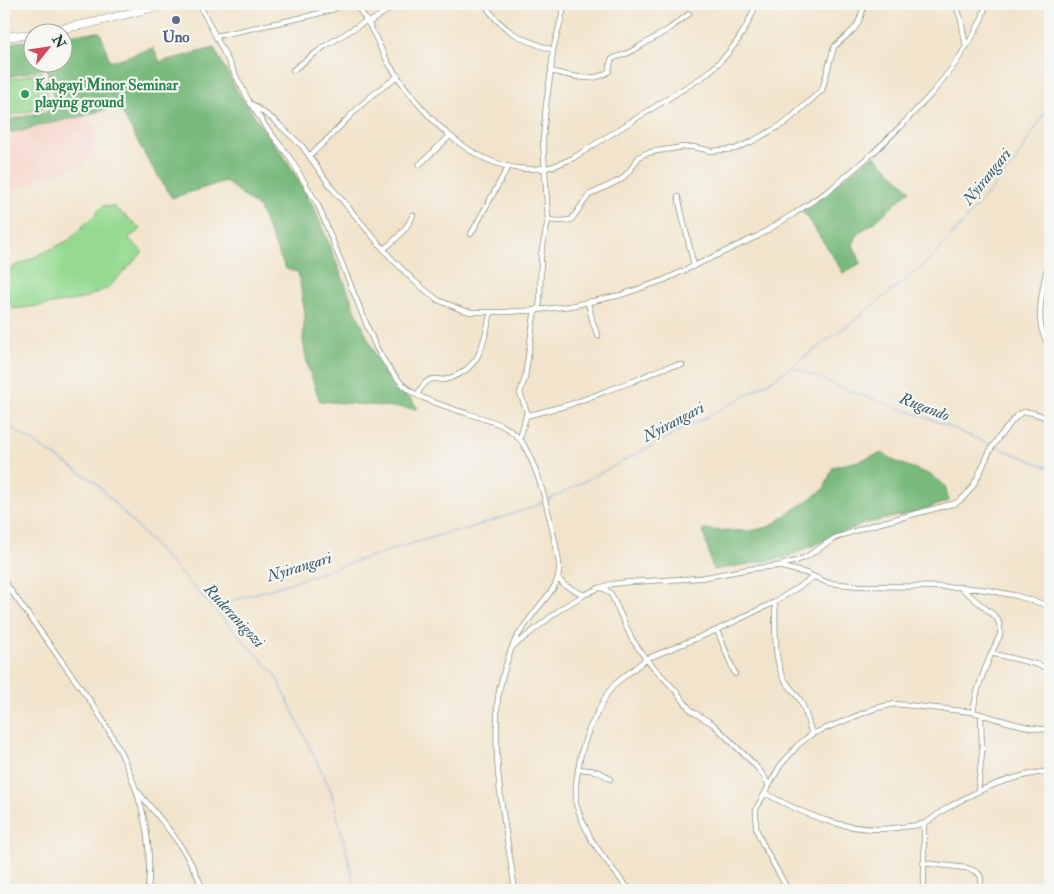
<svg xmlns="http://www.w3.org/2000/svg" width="1054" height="894" viewBox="0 0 1054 894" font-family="'IM FELL Double Pica',serif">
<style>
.built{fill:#f6d1c5}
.green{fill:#96da92;stroke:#5a8c63}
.forest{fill:#78ba7c;stroke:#4c7c58}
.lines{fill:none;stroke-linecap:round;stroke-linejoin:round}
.stream{stroke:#7aa9e4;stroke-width:1}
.street-casing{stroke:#889080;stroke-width:6}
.highway-casing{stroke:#889080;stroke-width:9}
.street{stroke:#fff;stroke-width:4.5}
.highway{stroke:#fff;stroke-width:8}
.service-dot{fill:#5c6f8a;stroke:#f6f6f2;stroke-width:2}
.leisure-dot{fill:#2e9e5b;stroke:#f6f6f2;stroke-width:2}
.labels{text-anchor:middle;stroke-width:4.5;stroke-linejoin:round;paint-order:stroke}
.service-label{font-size:15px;font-weight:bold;fill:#4e5e75;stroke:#f6f6f2}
.leisure-label{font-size:15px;font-weight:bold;fill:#27864d;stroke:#f6f6f2;text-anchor:start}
.water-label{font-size:16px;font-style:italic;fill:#3a5d69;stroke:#f6f6f2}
</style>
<rect width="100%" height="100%" fill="#f6f6f2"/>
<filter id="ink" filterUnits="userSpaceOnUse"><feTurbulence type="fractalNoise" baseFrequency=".02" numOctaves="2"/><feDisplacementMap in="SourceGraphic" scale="10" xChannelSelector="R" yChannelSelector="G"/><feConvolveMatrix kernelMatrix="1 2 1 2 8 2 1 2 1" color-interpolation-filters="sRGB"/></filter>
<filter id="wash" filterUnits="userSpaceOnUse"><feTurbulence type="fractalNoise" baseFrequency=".0096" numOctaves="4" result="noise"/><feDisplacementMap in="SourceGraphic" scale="20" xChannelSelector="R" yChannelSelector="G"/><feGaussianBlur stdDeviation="1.12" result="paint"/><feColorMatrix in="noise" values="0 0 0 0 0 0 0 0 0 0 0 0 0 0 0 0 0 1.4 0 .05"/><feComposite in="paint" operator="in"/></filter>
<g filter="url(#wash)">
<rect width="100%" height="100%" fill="#f2e4cc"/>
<path class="built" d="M84,116L98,129L95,147L84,164L4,193V138L37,126Z"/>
<path class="green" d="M42,72L50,106L4,117V81Z
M104,205L109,207L112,205L141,229L128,238L143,252L108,288L82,299L40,306L13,309L4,293V272L69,240Z"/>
<path class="forest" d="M100,32L110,62L153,48L160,62L214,48L239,94L289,164L315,210L358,316L381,368L393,386L412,400L418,409L320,401L308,368L303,341L305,313L298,272L286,269L278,252L259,208L225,181L172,198L145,155L118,105L84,116L37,126L22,131L4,133V121L56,109L47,68L4,78V44L32,40V62H62L63,35Z
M874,155L910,190L874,223L859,232L853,245L861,263L843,273L831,253L802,210Z
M882,453L899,463L929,474L945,486L949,501L913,513L863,524L784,558L713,570L703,530L749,531L769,527L824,489L833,467L858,461Z"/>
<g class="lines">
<path class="stream" d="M793,367L845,389L936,421L991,445
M4,423L95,482L275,674L331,791L356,890
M995,446L1050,468
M546,501L564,492L731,404L777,377L843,329L919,269L935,255L1015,162L1050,104
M210,605L231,601L287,584L368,557L450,532L467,529L533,507L543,502"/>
</g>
</g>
<g filter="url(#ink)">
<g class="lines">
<g class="street-casing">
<path id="street" d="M199,4L250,103L264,124L290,158L318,205L375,345C385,364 397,383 415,394C422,398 429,400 436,403C447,407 458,411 469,414C491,421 513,425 525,447C540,475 547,506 554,537C556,548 560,560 559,571C559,575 557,581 555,585C550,594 543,601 537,609C530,618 523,628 517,637C509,651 500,683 498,698C497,706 497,714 497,721C494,778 507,834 515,890
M356,4C360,10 364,17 368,23C376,36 381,51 389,64C422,115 477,178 545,168C555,167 564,162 573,158L704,76C728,57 746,33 756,4
M485,4C500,31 525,41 553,50
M956,4L961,20L966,47
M368,23L397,4
M216,36L309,16L334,9L342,4
M293,70L325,46L366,21
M551,71C568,75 595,84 609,71L611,60L614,58L628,53L639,47L669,29L689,14
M253,105L274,120L302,146L331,187L391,258L414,281L438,300L462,310L471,312H505L537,310L570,306L621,295L664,280L758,236L795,213L831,189L873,153L902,125L933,92L955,64L974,34L982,18L986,4
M309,156C331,138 348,116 369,98C378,90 388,84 398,76
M419,165L450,136
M678,197L694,266
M548,220L560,221L571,220L589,195L622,179L630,170L639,157L644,154L656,151L684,147H694L711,151L735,149L751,142L785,123L822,90L834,47C839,42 844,38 850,33C859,26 862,15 864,4
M471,234L508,167
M384,249C396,240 407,229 413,215
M1050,260C1044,275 1038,310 1041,326C1042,334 1046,341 1050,348
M588,303L593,323L598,336
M417,395C421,388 426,378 436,379C440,379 443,381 447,379C482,369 483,343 491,312
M526,416C540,412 554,409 568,405C589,398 610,389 631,382C648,376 663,365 682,365
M520,439L527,412L520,393L525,378L534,315L539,306L540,300L541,255L548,220L543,140L546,105L551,71L553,50L565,4
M778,566L806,573L828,583L860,586L960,587L988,590L1017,596L1050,606
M558,578L564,585L584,595
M4,581L91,702C130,760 155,820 148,890
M600,588L605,589L611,594L632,639L646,659L676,691L689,708L693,712L713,724L754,764L764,776L769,786
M961,588L996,617C1000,623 1001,628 1000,635C988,660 977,685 973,712
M775,602C776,625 773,653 782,675C786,684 795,692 800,700C806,710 808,723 812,734
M717,630L735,674
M515,645L562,608L584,595L599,588L612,584L630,582L701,578L749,569L777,566L796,561L806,557L835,538L869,526L956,503C975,492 981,467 991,449C996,440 1003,432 1010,424C1014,419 1018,413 1024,412C1033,411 1042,416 1050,419
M991,653L1035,664L1050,669
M578,769C592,770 599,770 610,779
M978,791L982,753L981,715
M138,792C164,823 189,851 203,890
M765,793C808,817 852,835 902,827C909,826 919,826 925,823C932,820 937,814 944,810C978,789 1010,776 1050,771
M923,863L966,868C981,872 983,875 980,890
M634,890L625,885L602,855L591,839L581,818L576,804V783L581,753L589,729L607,694L615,684L646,659L717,630L756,611L775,602L814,577
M788,890L762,843L756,828V809L780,766L798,745L812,734L876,708L895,704L973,712L1008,722L1032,728L1050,730
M924,890V824
M1050,890V889"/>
</g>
<g class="highway-casing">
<path id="highway" d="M43,32L92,23L166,4
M4,37L32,34"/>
</g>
<use href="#street" class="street"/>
<use href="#highway" class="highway"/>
</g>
</g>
<circle class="service-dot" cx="176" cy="20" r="5"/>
<circle class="leisure-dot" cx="25" cy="94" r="5"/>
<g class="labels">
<g class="service-label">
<text x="176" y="42">Uno</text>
</g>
<g class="leisure-label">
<text x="35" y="90">Kabgayi Minor Seminar<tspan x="35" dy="17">playing ground</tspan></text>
</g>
<g class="water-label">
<text transform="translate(986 176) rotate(-51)" y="6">Nyirangari</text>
<text transform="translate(925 406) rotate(21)" y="6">Rugando</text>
<text transform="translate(673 421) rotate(-28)" y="6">Nyirangari</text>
<text transform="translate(299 566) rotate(-17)" y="6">Nyirangari</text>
<text transform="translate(235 615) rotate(47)" y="6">Ruderanigozi</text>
</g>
</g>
<rect width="1054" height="894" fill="none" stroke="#f6f6f2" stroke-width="20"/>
<g transform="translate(48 48) rotate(60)"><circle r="24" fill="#f6f6f2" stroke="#a0aca6"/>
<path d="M0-4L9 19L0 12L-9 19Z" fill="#d1495b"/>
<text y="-8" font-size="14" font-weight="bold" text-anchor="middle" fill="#1f3d34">N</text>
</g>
</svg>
